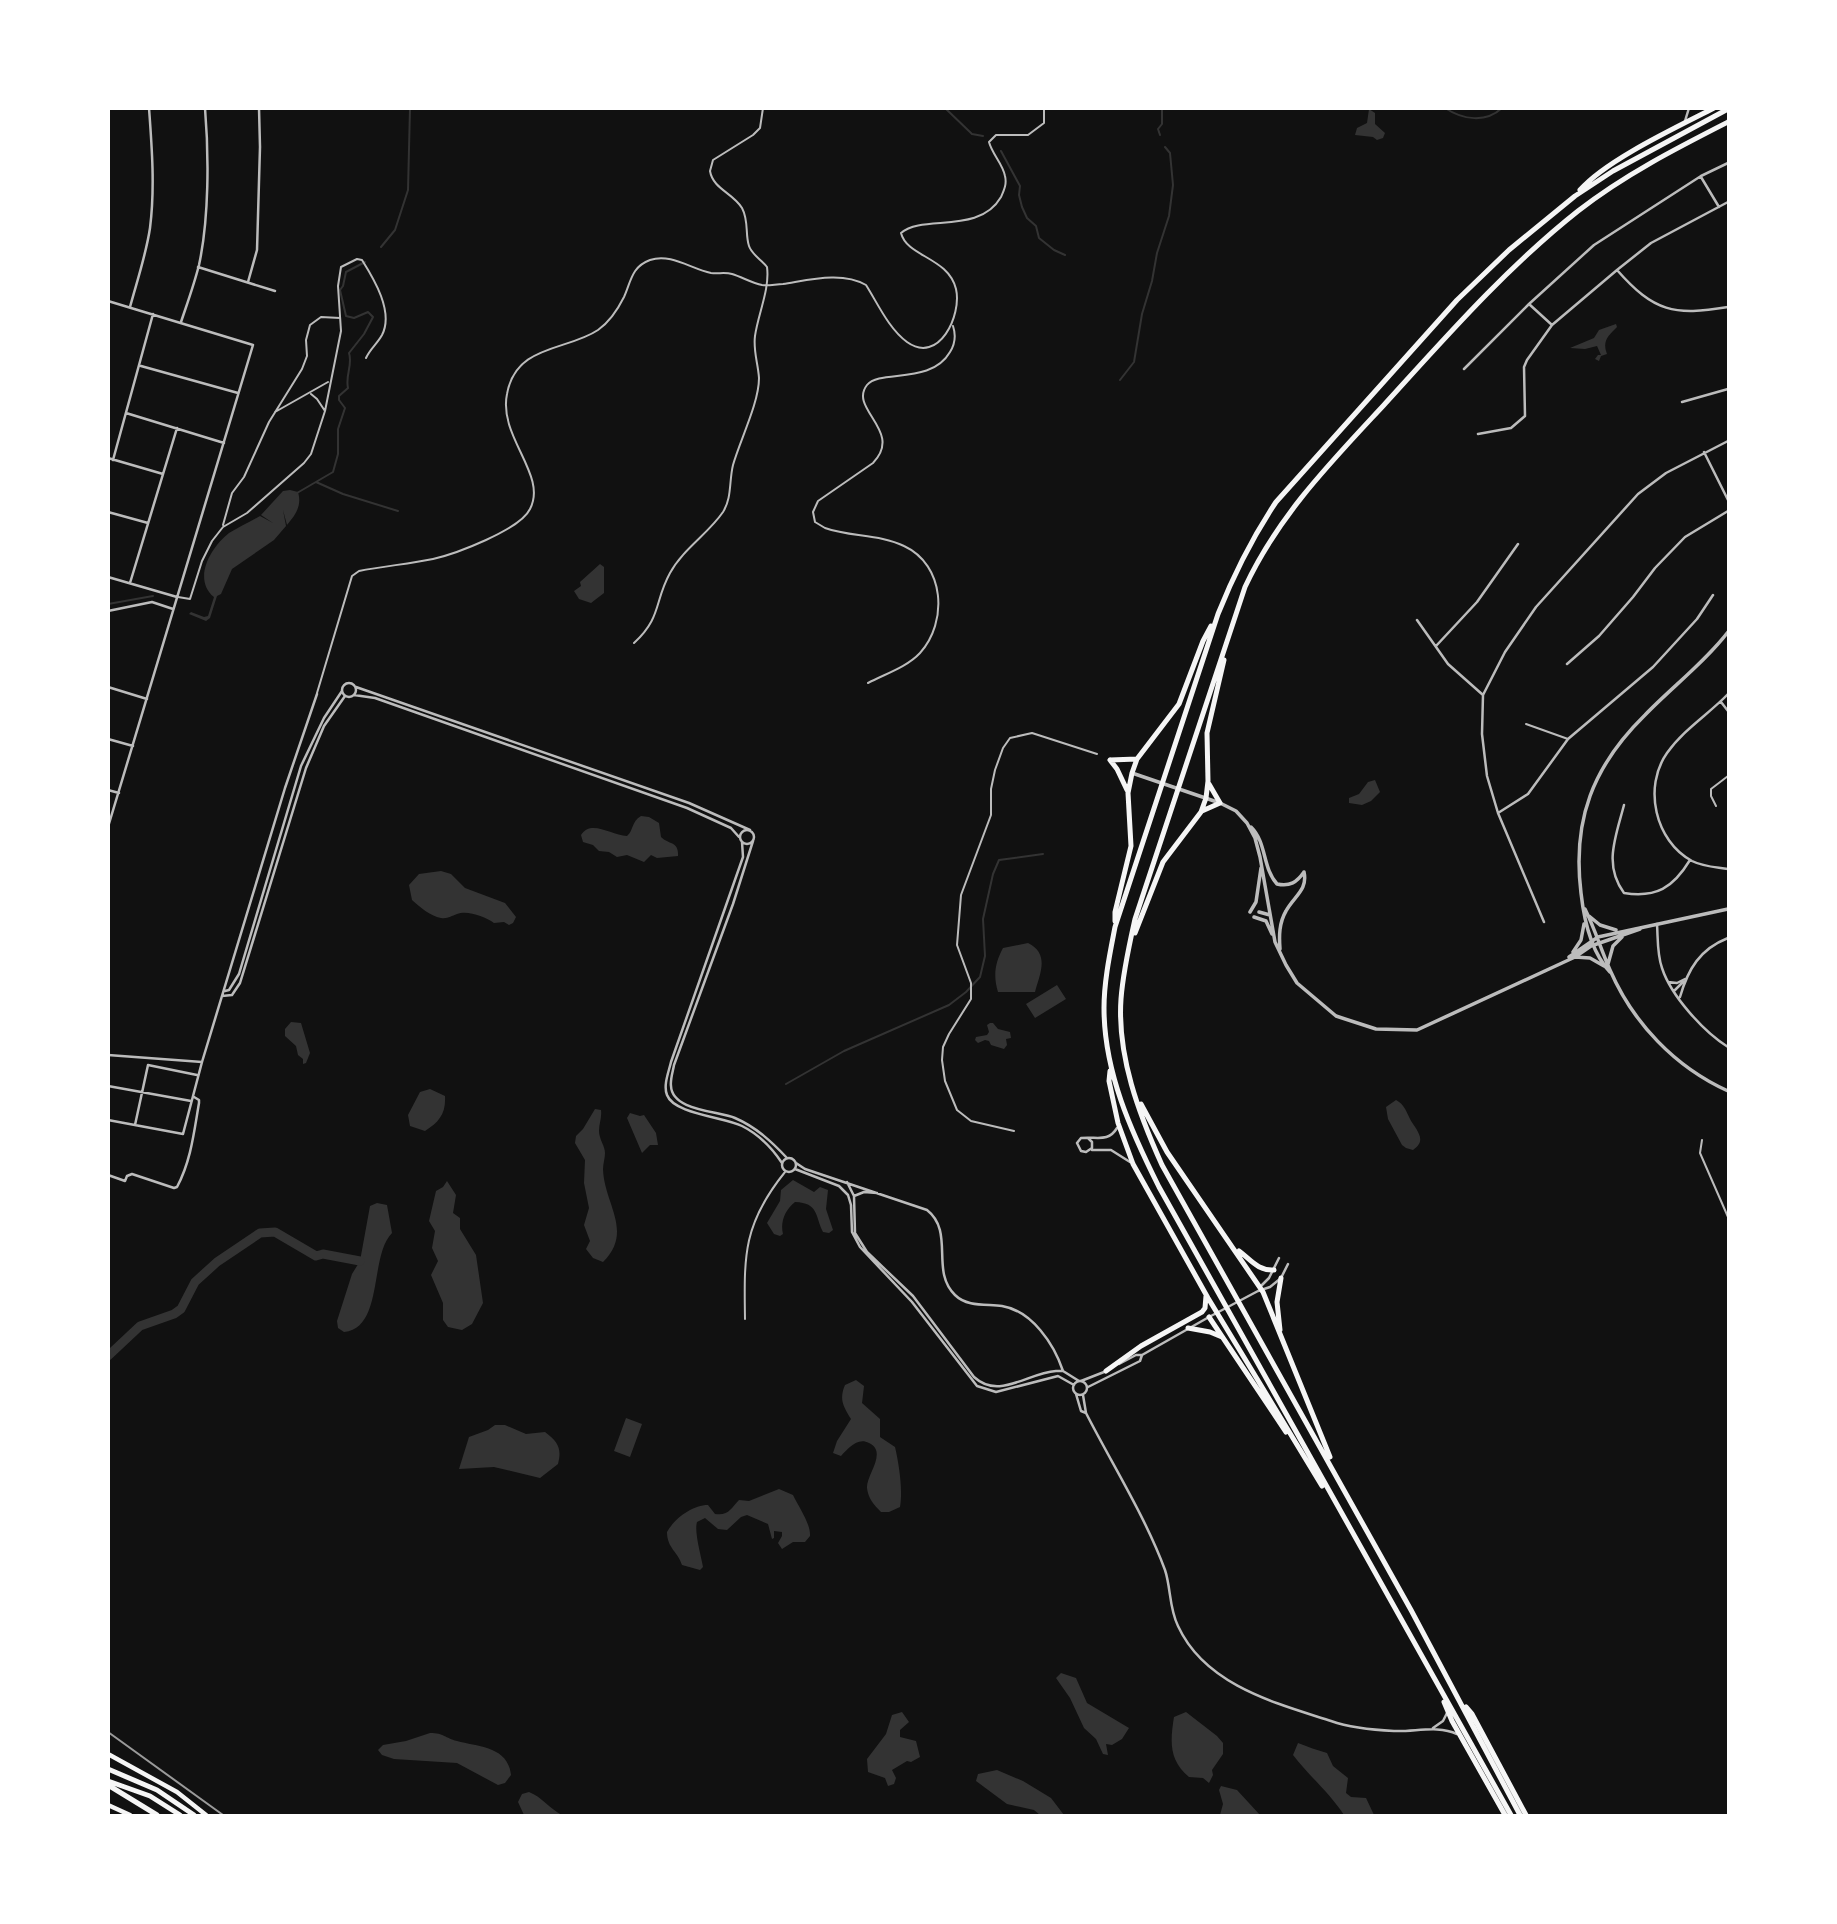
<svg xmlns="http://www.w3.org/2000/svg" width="1837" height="1924" viewBox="0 0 1837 1924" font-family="Raleway,sans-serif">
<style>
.water{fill:#333}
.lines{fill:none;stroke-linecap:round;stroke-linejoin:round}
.stream{stroke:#333;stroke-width:2}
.river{stroke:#333;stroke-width:9}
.service{stroke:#bcbcbc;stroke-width:2}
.pedestrian{stroke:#bcbcbc;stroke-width:2}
.minor{stroke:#bcbcbc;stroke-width:2.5}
.tertiary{stroke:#bcbcbc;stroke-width:3.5}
.primary{stroke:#f5f5f5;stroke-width:4.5}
.motorway{stroke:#f5f5f5;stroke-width:5}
.rail{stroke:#9a9a9a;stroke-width:2}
</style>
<rect width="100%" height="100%" fill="#111"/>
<path class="water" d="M1369,109L1375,113V124L1385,133L1383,138L1377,140L1373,137L1355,135L1357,128L1367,123Z
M1616,324L1617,327C1608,336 1602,341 1607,354L1601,356L1599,361L1595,359L1598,355H1601L1597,346L1585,349L1570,348L1594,338L1599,330Z
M290,490L298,492C302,506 296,514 287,525L283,510L286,526L274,540L232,569L221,594L217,596L210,618L206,621L189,614L191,612L204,617L208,616L214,597C192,579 211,547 229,533C239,527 249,522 260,516L273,523L261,515L283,491Z
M600,564L604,567V593L591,603L579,599L574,591L581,586L580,582Z
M1375,780L1380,792L1371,801L1362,805L1349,803V798L1359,794L1368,782Z
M641,816L649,817L659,823L661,837C669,845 679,841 678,856L657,858L651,855L644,862L627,855L617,857L609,852L599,851L593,845L583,842L581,835C591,819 611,835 627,836C634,830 631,822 641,816Z
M441,871L451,874L465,888L505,903L516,917L513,923L509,925L504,922L494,923C485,917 468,910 457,914C451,916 448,919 441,918C430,916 420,907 412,900L409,885L419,874Z
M1028,943C1050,954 1040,973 1035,992H998C993,975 995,963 1003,948Z
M1057,985L1066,999L1035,1018L1026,1004Z
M291,1022L301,1023L310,1053L306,1063L303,1064V1059L298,1055L296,1046L285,1036V1029Z
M990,1023H993L998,1029L1010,1032L1011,1038L1006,1039L1007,1045L1004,1049L991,1045L989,1041L985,1040L978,1043L975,1040L976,1037L987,1035L989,1032L987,1025Z
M430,1089L445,1096C446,1114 439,1122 425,1131L410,1126L408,1115L420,1092Z
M1396,1100C1404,1104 1406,1111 1410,1119C1416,1130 1428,1140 1413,1150L1406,1148L1402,1145L1388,1119L1386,1107Z
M595,1109L601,1110C602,1118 599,1123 599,1131C599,1139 605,1146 605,1153C605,1158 603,1164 603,1169C604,1204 634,1231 603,1262L593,1258L586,1249L590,1241L584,1225L589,1208L584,1183L585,1160L575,1143L576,1136L583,1129Z
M630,1113L640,1116L644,1115L656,1133L658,1145H650L642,1153L627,1118Z
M793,1180L814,1192L820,1187L828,1190L826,1209L833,1230L829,1233L823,1232C815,1216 819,1203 795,1202C785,1210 780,1222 783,1234L780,1236L774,1234L767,1223L780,1201L781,1190Z
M447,1181L456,1195L453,1213L460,1218V1229L476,1255L483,1303L472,1324L462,1330L448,1327L443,1320V1303L431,1275L438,1261L432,1248L435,1231L429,1221L436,1191L443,1187Z
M377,1203L387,1205L392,1233C369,1256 384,1328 344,1332L338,1328L337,1321L352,1274L360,1261L370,1206Z
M856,1380L864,1386L862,1403L880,1419V1437L895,1447C899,1464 903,1490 900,1507L889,1512H881C874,1505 868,1498 867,1488C866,1475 888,1452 869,1443C857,1437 848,1449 841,1456L833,1453L837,1441L851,1419C843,1406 839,1399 845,1385Z
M626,1418L642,1424L630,1457L614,1451Z
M495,1425H505L526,1434L545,1432C558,1442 562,1448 558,1464L540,1478L494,1467L459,1469L469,1437L488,1430Z
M779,1489L793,1495C798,1506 811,1524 810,1536L805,1542H793L782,1549L778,1543L782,1536V1532L774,1531V1538L772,1539L768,1524L747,1515L741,1517L727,1530L718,1529L705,1518L697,1522C694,1532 701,1555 703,1567L700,1570L682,1565C678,1552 667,1548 667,1532C674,1519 692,1505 708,1505L715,1514C729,1516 731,1508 739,1500L749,1501Z
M1061,1673L1076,1678L1087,1703L1129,1728L1122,1739L1112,1745L1106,1744L1108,1755L1103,1754L1096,1739L1084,1728L1070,1698L1056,1678Z
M902,1712L909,1722L900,1730V1737L916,1741L920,1757L911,1762L907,1761L892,1770L896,1778L894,1784L888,1786L885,1778L868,1772L867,1759L886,1734L892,1715Z
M1186,1712L1217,1736L1223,1743V1754L1212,1770L1213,1775L1209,1783L1203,1778L1189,1777C1169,1760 1170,1742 1174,1717Z
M430,1733C444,1733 445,1738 457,1741C478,1747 508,1746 511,1775L505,1783L498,1785L457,1763L394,1759L382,1755L378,1750L383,1745L406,1741Z
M1298,1743C1308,1747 1317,1750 1327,1753L1333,1766L1348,1778L1346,1793L1351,1797L1366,1798L1374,1815H1344C1329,1792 1309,1776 1293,1755Z
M997,1770L1023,1781L1051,1798L1064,1815H1040L1034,1810L1007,1804L976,1781L978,1774Z
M1221,1786L1237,1790L1260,1815H1220L1223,1804L1219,1790Z
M529,1792C542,1797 550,1809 562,1815H524L518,1802L522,1794Z"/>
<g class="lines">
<path class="stream" d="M945,108L972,134L983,136
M1445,108C1463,120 1486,123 1502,108
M1160,135L1158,129L1162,124V108
M1001,151L1020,186L1019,195L1022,207L1027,218L1036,226L1039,238L1054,250L1065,255
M381,247L395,230L408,190L410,108
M1120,380L1134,362L1142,314L1152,281L1157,253L1169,216L1173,185L1170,153L1165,147
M316,482L343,494L398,511
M297,493L333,472L338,454V429L345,408L339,400V396L348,388C345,375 353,365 349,353L364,334L373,317L368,312L354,318L346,316L340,290L343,286L346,272L365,262
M108,604L153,596
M786,1084L844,1051L949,1005L966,992L980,977L985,956L983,919L993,874L999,860L1043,854"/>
<path class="river" d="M108,1356L140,1326L174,1314L181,1309L195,1282L217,1262L260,1233L275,1232L316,1256L323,1254L360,1261"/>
<path class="service" d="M1526,724L1568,739
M1716,806L1711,796V789L1728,776
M1014,1131L971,1121L957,1110L945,1081L942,1060L943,1047L949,1034L971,999V983L957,945L961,895L991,815V789L995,770L1003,748L1010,738L1032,733L1097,754
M1702,1140L1700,1153L1728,1217
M745,1319C744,1255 743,1224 785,1172"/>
<path class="pedestrian" d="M311,394L317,399L325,411
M275,412L328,382
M223,525L232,493L244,477L269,422L302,369L307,356L306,340L310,325L321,317L340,318
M178,597L190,599L202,561L212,541L223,527L247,513L304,463L311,454L325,411L341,331L338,286L341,267L357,259L362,260C374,279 394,312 382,335C377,344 370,349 366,358
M634,643C662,617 654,602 670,573C683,549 708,534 723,512C732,498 729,481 733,465C740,440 759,403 759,378C758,363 753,351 755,336C758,314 770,289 767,267C762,260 752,255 749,246C745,234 749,221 742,208C733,193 713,189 710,171L713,160L753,135L760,128L763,108
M868,683C885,674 907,667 920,653C948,622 945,565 904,546C880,534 850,537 825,528L815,522L813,512L818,501L873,463C904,431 848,409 867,385C880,369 931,385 950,352C955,344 956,335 953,326
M317,693L352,576L359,571C384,566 409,564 433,559C455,554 520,530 530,509C548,475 498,437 507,394C516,344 567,351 598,330C608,323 618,309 624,297C631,282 631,267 650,260C671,253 691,269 711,273C718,274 725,272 732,274C742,277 752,283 762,285C769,286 776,284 783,284C809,280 842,271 866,285C878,304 889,329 907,342C939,365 962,315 956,289C948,257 907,257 901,233C923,214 979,235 1001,197C1004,190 1007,184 1005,176C1003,164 992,154 989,142L996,135H1028L1044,123V108"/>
<path class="minor" d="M1685,121L1689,108
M1701,177L1719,207
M198,267L275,291
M1617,270C1654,312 1674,316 1728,307
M248,282L257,250L260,147L259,108
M108,301L253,345L108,827
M1529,304L1552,325
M130,307C137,281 146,255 150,228C155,189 152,148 149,108
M181,322C187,304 194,285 199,265C209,219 209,156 205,108
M141,366L238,393
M1464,369L1529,304L1594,245L1701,176L1728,163
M1682,402L1728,389
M126,413L224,443
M1478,434L1511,428L1525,416L1524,367L1527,360L1552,325L1617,270L1651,243L1728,202
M1704,452L1728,500
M108,458L163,474
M113,460L153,314
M108,512L148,523
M108,577L177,597
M130,583L177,428
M108,611L152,602L173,609
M1417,620L1448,664L1483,695
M1436,646L1477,602L1518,544
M1567,664L1599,636L1633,597L1655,568L1685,537L1728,511
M342 690a7 7 0 1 1 14 0a7 7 0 1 1-14 0Z
M108,687L147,699
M356,687L689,803L750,830
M1728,694C1709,714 1684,729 1667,753C1643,787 1655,841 1692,861C1704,867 1716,867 1728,869
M354,695L375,698L687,808L731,828L739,837
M1721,702L1728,711
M108,739L133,746
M108,790L119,793
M1624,805C1616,836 1603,865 1624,893C1656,898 1673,888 1690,860
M1498,813L1528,794L1568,739L1653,667L1697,619L1713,595
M740 837a7 7 0 1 1 14 0a7 7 0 1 1-14 0Z
M753,841L733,904L674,1065C673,1071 670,1080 671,1086C672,1111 719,1111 735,1118C756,1127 772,1142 787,1158
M742,842L743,857L671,1062C669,1071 663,1085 667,1095C674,1114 724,1117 742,1126C758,1134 772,1148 782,1163
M1544,922L1498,813L1487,776L1482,734L1483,695L1505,652L1536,607L1638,494L1666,473L1728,441
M1657,924C1658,939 1657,954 1662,968C1671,996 1704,1032 1728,1047
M1668,982L1677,983L1685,979
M225,991L229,990L239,974L301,766L324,718L342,691
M1674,991L1683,982
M222,996L232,995L240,983L306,768L324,726L345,696
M1680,997C1688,969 1700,949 1728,938
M108,1055L202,1062
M108,1086L191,1101
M108,1120L183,1134L202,1062L285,788L317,694
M135,1125L148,1065L197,1075
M1088,1138L1092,1142V1148L1086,1152L1081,1151L1077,1143L1081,1138C1096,1136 1108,1143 1117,1128
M1092,1150H1111L1130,1162
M782 1165a7 7 0 1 1 14 0a7 7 0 1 1-14 0Z
M796,1163L805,1169L927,1210C955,1232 930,1271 955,1295C967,1307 986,1304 1002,1306C1032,1311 1054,1344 1063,1371
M795,1169L839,1186L848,1195L851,1205L852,1232L860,1247L912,1302L977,1386L996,1392L1058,1376L1074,1385
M108,1175L125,1181L127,1176L132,1174L174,1188L177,1187C191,1161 194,1132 199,1103V1100L194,1097
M847,1182L854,1196L855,1233L867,1252L913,1296L974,1377C999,1400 1027,1373 1056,1371H1063L1079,1381
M854,1196L864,1192L877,1193
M1261,1286L1269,1278L1279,1258
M1119,1364L1136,1355H1142L1209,1317L1258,1291L1270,1287L1281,1278L1288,1264
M1073 1388a7 7 0 1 1 14 0a7 7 0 1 1-14 0Z
M1081,1381L1104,1372
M1088,1387L1140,1361L1142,1355
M1076,1394L1081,1411L1086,1413C1112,1464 1145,1516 1165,1570C1171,1588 1169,1608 1178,1626C1205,1685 1275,1703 1331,1721C1351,1728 1373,1730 1394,1731C1415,1732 1438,1725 1457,1734
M1083,1395L1086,1413
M1433,1728L1443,1721L1447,1713"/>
<path class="tertiary" d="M1132,773L1220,803L1236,811L1247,823L1255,838L1260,857L1275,942L1286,965L1297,983L1336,1016L1376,1029L1417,1030L1575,957L1591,946L1640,929
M1251,827C1267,843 1262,867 1277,884C1290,887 1297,882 1304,872
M1585,909C1595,929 1601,950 1610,970C1633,1023 1675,1067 1728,1091
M1250,912L1256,902L1261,868
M1259,912L1270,915
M1589,916L1600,925L1616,930
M1254,917L1266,921L1272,934
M1280,949C1279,936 1279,923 1286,911C1294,896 1308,890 1304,872
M1573,952L1581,940L1584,924
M1569,957L1598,937L1728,909
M1575,957L1590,958L1604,966
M1608,964L1613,946L1622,937
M1610,972C1591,952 1584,920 1581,893C1572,820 1593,766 1645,715C1672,687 1704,663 1728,632"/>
<path class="primary" d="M108,1754L177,1792L206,1815
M108,1805L130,1815"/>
<path class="motorway" d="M1580,190C1606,160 1677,127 1714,108
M1110,760L1117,769L1127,790
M1110,760L1137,759
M1202,811L1220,803L1209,784
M1115,921V912L1131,846L1128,793L1132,773L1137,759L1179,704L1203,641L1211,626
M1135,933L1163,862L1201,812L1206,798L1208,781L1207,733L1224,660
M1110,1071L1109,1081L1118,1123L1133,1164L1208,1298L1322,1486
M1141,1104L1167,1152L1263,1292L1330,1457
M1239,1251C1251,1260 1258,1271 1274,1270
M1209,1317L1286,1432
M1188,1328L1210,1332L1222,1337
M1280,1330L1277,1302L1281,1278
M1106,1371L1141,1346L1202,1312L1205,1308L1206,1296
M1444,1702L1452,1721L1505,1815
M1466,1707L1472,1714L1526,1815
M108,1769L157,1790L194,1815
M108,1781L150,1796L180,1815
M108,1785L157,1815
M1511,1815L1159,1187C1131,1131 1104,1072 1104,1008C1104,981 1110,953 1115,927L1218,614C1234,574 1252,538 1276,502L1457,300L1509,250L1575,196L1613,171L1728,109
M1520,1815L1411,1610L1162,1165C1139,1114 1117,1056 1121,999C1123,972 1129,946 1135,919L1245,587C1278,516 1331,462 1383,406C1445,338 1506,268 1578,211C1624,175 1677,148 1728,122"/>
<path class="rail" d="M108,1732L223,1815"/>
</g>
<rect width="1837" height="1924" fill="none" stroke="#ffffff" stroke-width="220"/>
</svg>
